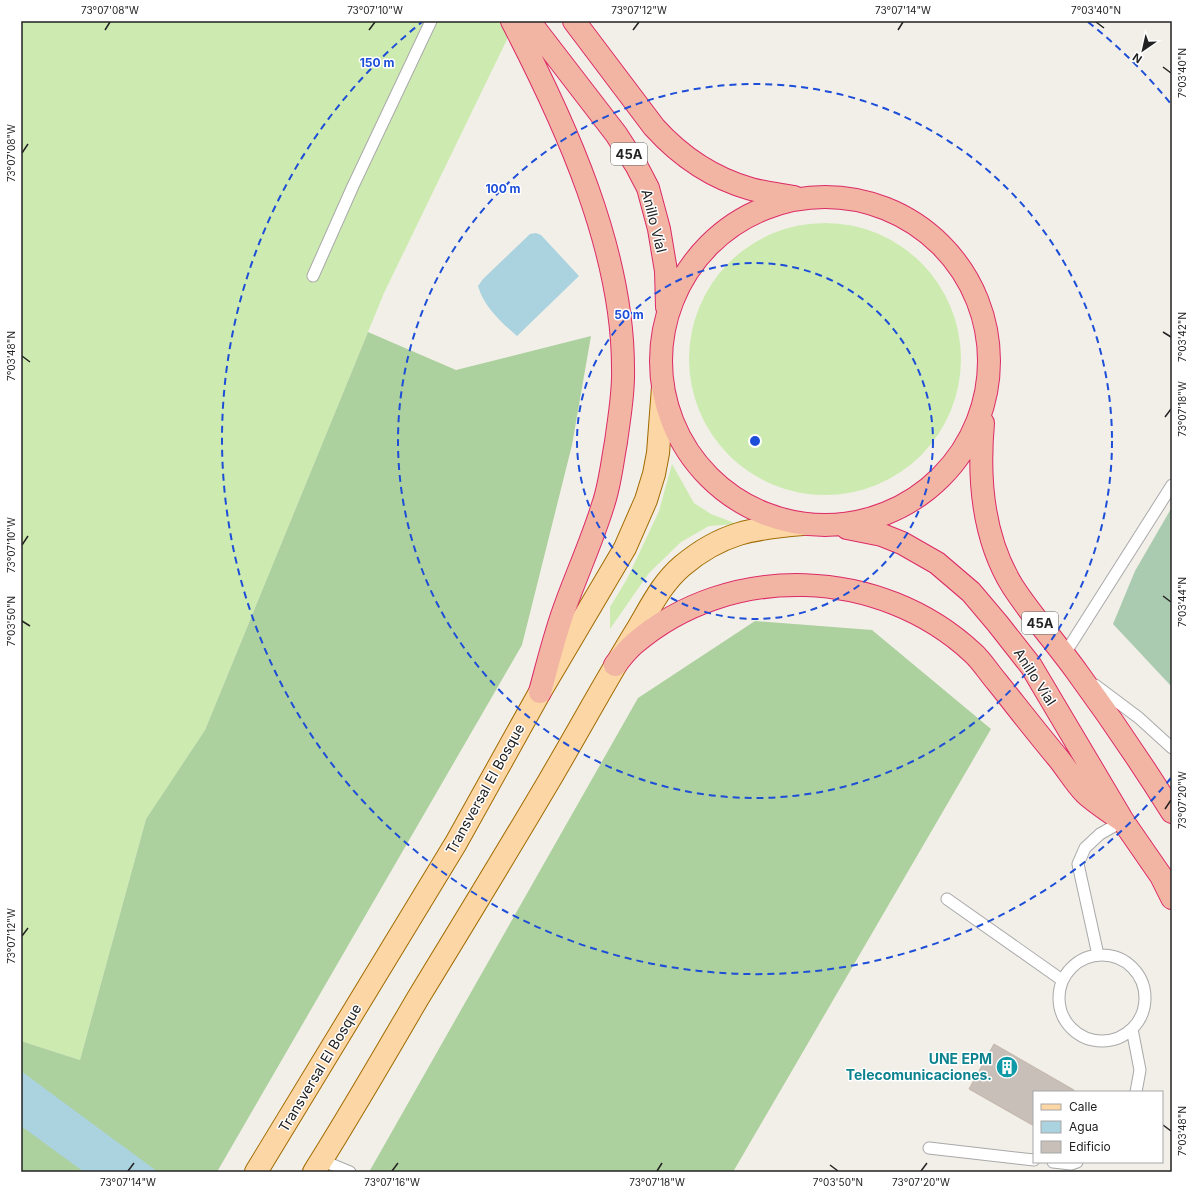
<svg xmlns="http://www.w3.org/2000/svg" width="1193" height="1193" viewBox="0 0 1193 1193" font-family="Inter,sans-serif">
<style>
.grass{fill:#cdebb0}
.forest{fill:#add19e}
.cemetery{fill:#aacbaf}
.water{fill:#aad3df}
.building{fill:#c7bfb8;stroke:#c4b6ab}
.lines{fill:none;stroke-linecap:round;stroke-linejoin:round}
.service-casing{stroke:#a9a9a9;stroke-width:13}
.primary-casing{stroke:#a06b00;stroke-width:24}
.trunk-casing{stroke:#dc2a67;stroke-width:24}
.service{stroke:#fff;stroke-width:11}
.primary{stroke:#fcd6a4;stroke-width:22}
.trunk{stroke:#f2b4a3;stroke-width:22}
.ticks{fill:none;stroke:#222;stroke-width:1.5}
.ring{fill:none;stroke:#1d4ed8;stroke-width:2;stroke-dasharray:7 5}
.labels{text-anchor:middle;stroke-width:3;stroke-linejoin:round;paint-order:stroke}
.shield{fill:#fff;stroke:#646464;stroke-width:1}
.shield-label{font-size:13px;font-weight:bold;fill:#222}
.street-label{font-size:14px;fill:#222;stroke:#fff}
.culture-label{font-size:14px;font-weight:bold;fill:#0d838f;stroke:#fff;text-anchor:end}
.centre{fill:#1d4ed8;stroke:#fff;stroke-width:2}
.ring-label{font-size:12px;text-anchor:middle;font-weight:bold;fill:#1d4ed8;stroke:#fff;stroke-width:3;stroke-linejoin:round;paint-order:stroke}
.neatline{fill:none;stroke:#222;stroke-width:1.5}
.ticks-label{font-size:10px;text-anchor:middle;fill:#222}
</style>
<rect width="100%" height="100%" fill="#f2efe9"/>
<path class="grass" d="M21,21H516L384,293L205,730L146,819L80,1060L21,1041Z
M689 359a136 136 0 1 1 272 0a136 136 0 1 1-272 0Z
M672,464L694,503L711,514L737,524L709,526L681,542L649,573L610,629V607L627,579L659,511Z"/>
<path class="forest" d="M368,332L456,370L591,336L572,445L522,645L217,1172H21V1041L80,1060L146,819L205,730Z
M755,621L872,630L991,729L733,1172H369L638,698Z"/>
<path class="cemetery" d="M1172,507V687L1113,624L1135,571Z"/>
<path class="water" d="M536,233L541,235L579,276L517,336C501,322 484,307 478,286L483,279L530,234Z
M21,1071L158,1172H84L21,1126Z"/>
<path class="building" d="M994,1044L1074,1090L1073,1092H1034V1126L969,1089Z"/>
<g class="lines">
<g class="service-casing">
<path id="service" d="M313,276L353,186L431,21
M1064,655L1172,485
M1095,685L1139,718L1172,748
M947,899L1062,980
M1098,955L1078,864L1085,848L1100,834L1123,821
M1059 998a43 43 0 1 1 86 0a43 43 0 1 1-86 0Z
M1132,1029L1140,1070L1136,1092
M929,1148L1034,1160
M321,1160L350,1172
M1053,1162L1071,1164L1077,1162"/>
</g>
<g class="primary-casing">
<path id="primary" d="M256,1172L456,843L540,692L625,548L646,500L654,474L658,453L663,387
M314,1172C350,1115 384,1056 418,998C462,926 506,854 549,781C579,730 607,678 638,628C651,606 662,583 682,566C721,533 753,528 803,524"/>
</g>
<g class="trunk-casing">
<path id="trunk" d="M512,21C566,125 623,250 623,368C624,393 619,418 616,442C612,463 610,485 603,505C593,538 578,571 566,604C555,633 548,663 540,692
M529,21L616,134L636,165L648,188L659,229L666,271L667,307
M574,21L654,127C681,157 712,178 751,189C765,193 780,194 794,197
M661 361a164 164 0 1 1 328 0a164 164 0 1 1-328 0Z
M983,423C978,478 983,539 1013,587C1032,616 1056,643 1077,672C1110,717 1142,764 1172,812
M847,528L882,535L902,543L937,563L971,592L998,624L1031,666L1123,821L1161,876L1172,898
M615,665C621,658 627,650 634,644C730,561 881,567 973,653C982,661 989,673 997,682C1017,707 1037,733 1058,758C1067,769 1075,783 1085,793C1096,803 1110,812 1123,821"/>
</g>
<use href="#service" class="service"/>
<use href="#primary" class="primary"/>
<use href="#trunk" class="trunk"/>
</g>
<path class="ticks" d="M1096,22L1104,28M105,30L110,22M369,30L375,22M633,30L639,22M898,30L903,22M1163,67L1171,73M22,153L28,144M1163,332L1171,337M22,356L30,362M1165,417L1171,409M22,545L28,536M1163,596L1171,602M22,621L30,626M1165,809L1171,800M22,936L28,928M1163,1125L1171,1131M830,1165L838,1171M128,1171L134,1163M392,1171L398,1163M657,1171L662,1163M921,1171L927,1163"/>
<g class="ring">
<circle cx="755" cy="441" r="178"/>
<circle cx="755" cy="441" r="357"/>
<path d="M1171 778A535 535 0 1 1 422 22M1088 22A535 535 0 0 1 1171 104"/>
</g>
<defs>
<g id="building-disc" transform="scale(1.15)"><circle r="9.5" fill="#0f9aa8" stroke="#fff"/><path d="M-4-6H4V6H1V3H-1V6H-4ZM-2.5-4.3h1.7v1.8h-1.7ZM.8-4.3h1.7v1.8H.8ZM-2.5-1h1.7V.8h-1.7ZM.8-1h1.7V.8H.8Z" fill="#fff"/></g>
</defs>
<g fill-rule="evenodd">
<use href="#building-disc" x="1007" y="1067"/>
</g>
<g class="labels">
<g class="shield">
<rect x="611" y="143" width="36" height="22" rx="3"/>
<rect x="1022" y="612" width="36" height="22" rx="3"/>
</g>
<g class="shield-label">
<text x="629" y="159">45A</text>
<text x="1040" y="628">45A</text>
</g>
<g class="street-label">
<text transform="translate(654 221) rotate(76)" y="5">Anillo Víal</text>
<text transform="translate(1035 677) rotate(57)" y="5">Anillo Víal</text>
<text transform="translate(485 789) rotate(-61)" y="5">Transversal El Bosque</text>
<text transform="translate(320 1068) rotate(-59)" y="5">Transversal El Bosque</text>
</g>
<g class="culture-label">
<text x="992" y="1064">UNE EPM<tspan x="992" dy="16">Telecomunicaciones.</tspan></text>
</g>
</g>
<circle cx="755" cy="441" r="6" class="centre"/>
<g class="ring-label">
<text x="377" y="67">150 m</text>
<text x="503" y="193">100 m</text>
<text x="629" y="319">50 m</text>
</g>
<rect width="1193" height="1193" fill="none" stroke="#ffffff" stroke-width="44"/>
<rect x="1033" y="1091" width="130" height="72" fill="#ffffff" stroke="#a7a7a7"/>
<rect x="1041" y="1104" width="20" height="6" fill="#fcd6a4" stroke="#a7a7a7"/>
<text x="1069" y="1111" font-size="12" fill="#222222">Calle</text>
<rect x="1041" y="1121" width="20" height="12" fill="#aad3df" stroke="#a7a7a7"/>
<text x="1069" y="1131" font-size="12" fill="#222222">Agua</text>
<rect x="1041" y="1141" width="20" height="12" fill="#c7bfb8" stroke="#a7a7a7"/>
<text x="1069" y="1151" font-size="12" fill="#222222">Edificio</text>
<g transform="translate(1143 50) rotate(214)" stroke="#ffffff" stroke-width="3" paint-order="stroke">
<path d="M0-3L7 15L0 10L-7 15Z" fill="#222222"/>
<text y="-6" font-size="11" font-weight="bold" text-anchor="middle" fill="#222222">N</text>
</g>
<rect x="22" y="22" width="1149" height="1149" class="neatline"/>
<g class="ticks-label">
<text x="110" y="14">73°07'08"W</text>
<text x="375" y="14">73°07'10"W</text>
<text x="639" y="14">73°07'12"W</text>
<text x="903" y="14">73°07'14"W</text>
<text x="1096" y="14">7°03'40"N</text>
<text transform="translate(1182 73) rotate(-90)" y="4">7°03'40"N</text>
<text transform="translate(11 153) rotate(-90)" y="4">73°07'08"W</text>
<text transform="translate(1182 337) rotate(-90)" y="4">7°03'42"N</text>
<text transform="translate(11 356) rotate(-90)" y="4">7°03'48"N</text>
<text transform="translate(1182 409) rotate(-90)" y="4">73°07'18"W</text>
<text transform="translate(11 545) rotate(-90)" y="4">73°07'10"W</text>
<text transform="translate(1182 602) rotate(-90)" y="4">7°03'44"N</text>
<text transform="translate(11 621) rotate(-90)" y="4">7°03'50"N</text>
<text transform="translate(1182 800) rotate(-90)" y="4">73°07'20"W</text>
<text transform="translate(11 936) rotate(-90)" y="4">73°07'12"W</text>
<text transform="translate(1182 1131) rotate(-90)" y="4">7°03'48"N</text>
<text x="128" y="1186">73°07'14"W</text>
<text x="392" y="1186">73°07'16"W</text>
<text x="657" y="1186">73°07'18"W</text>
<text x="838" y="1186">7°03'50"N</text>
<text x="921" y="1186">73°07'20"W</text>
</g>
</svg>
